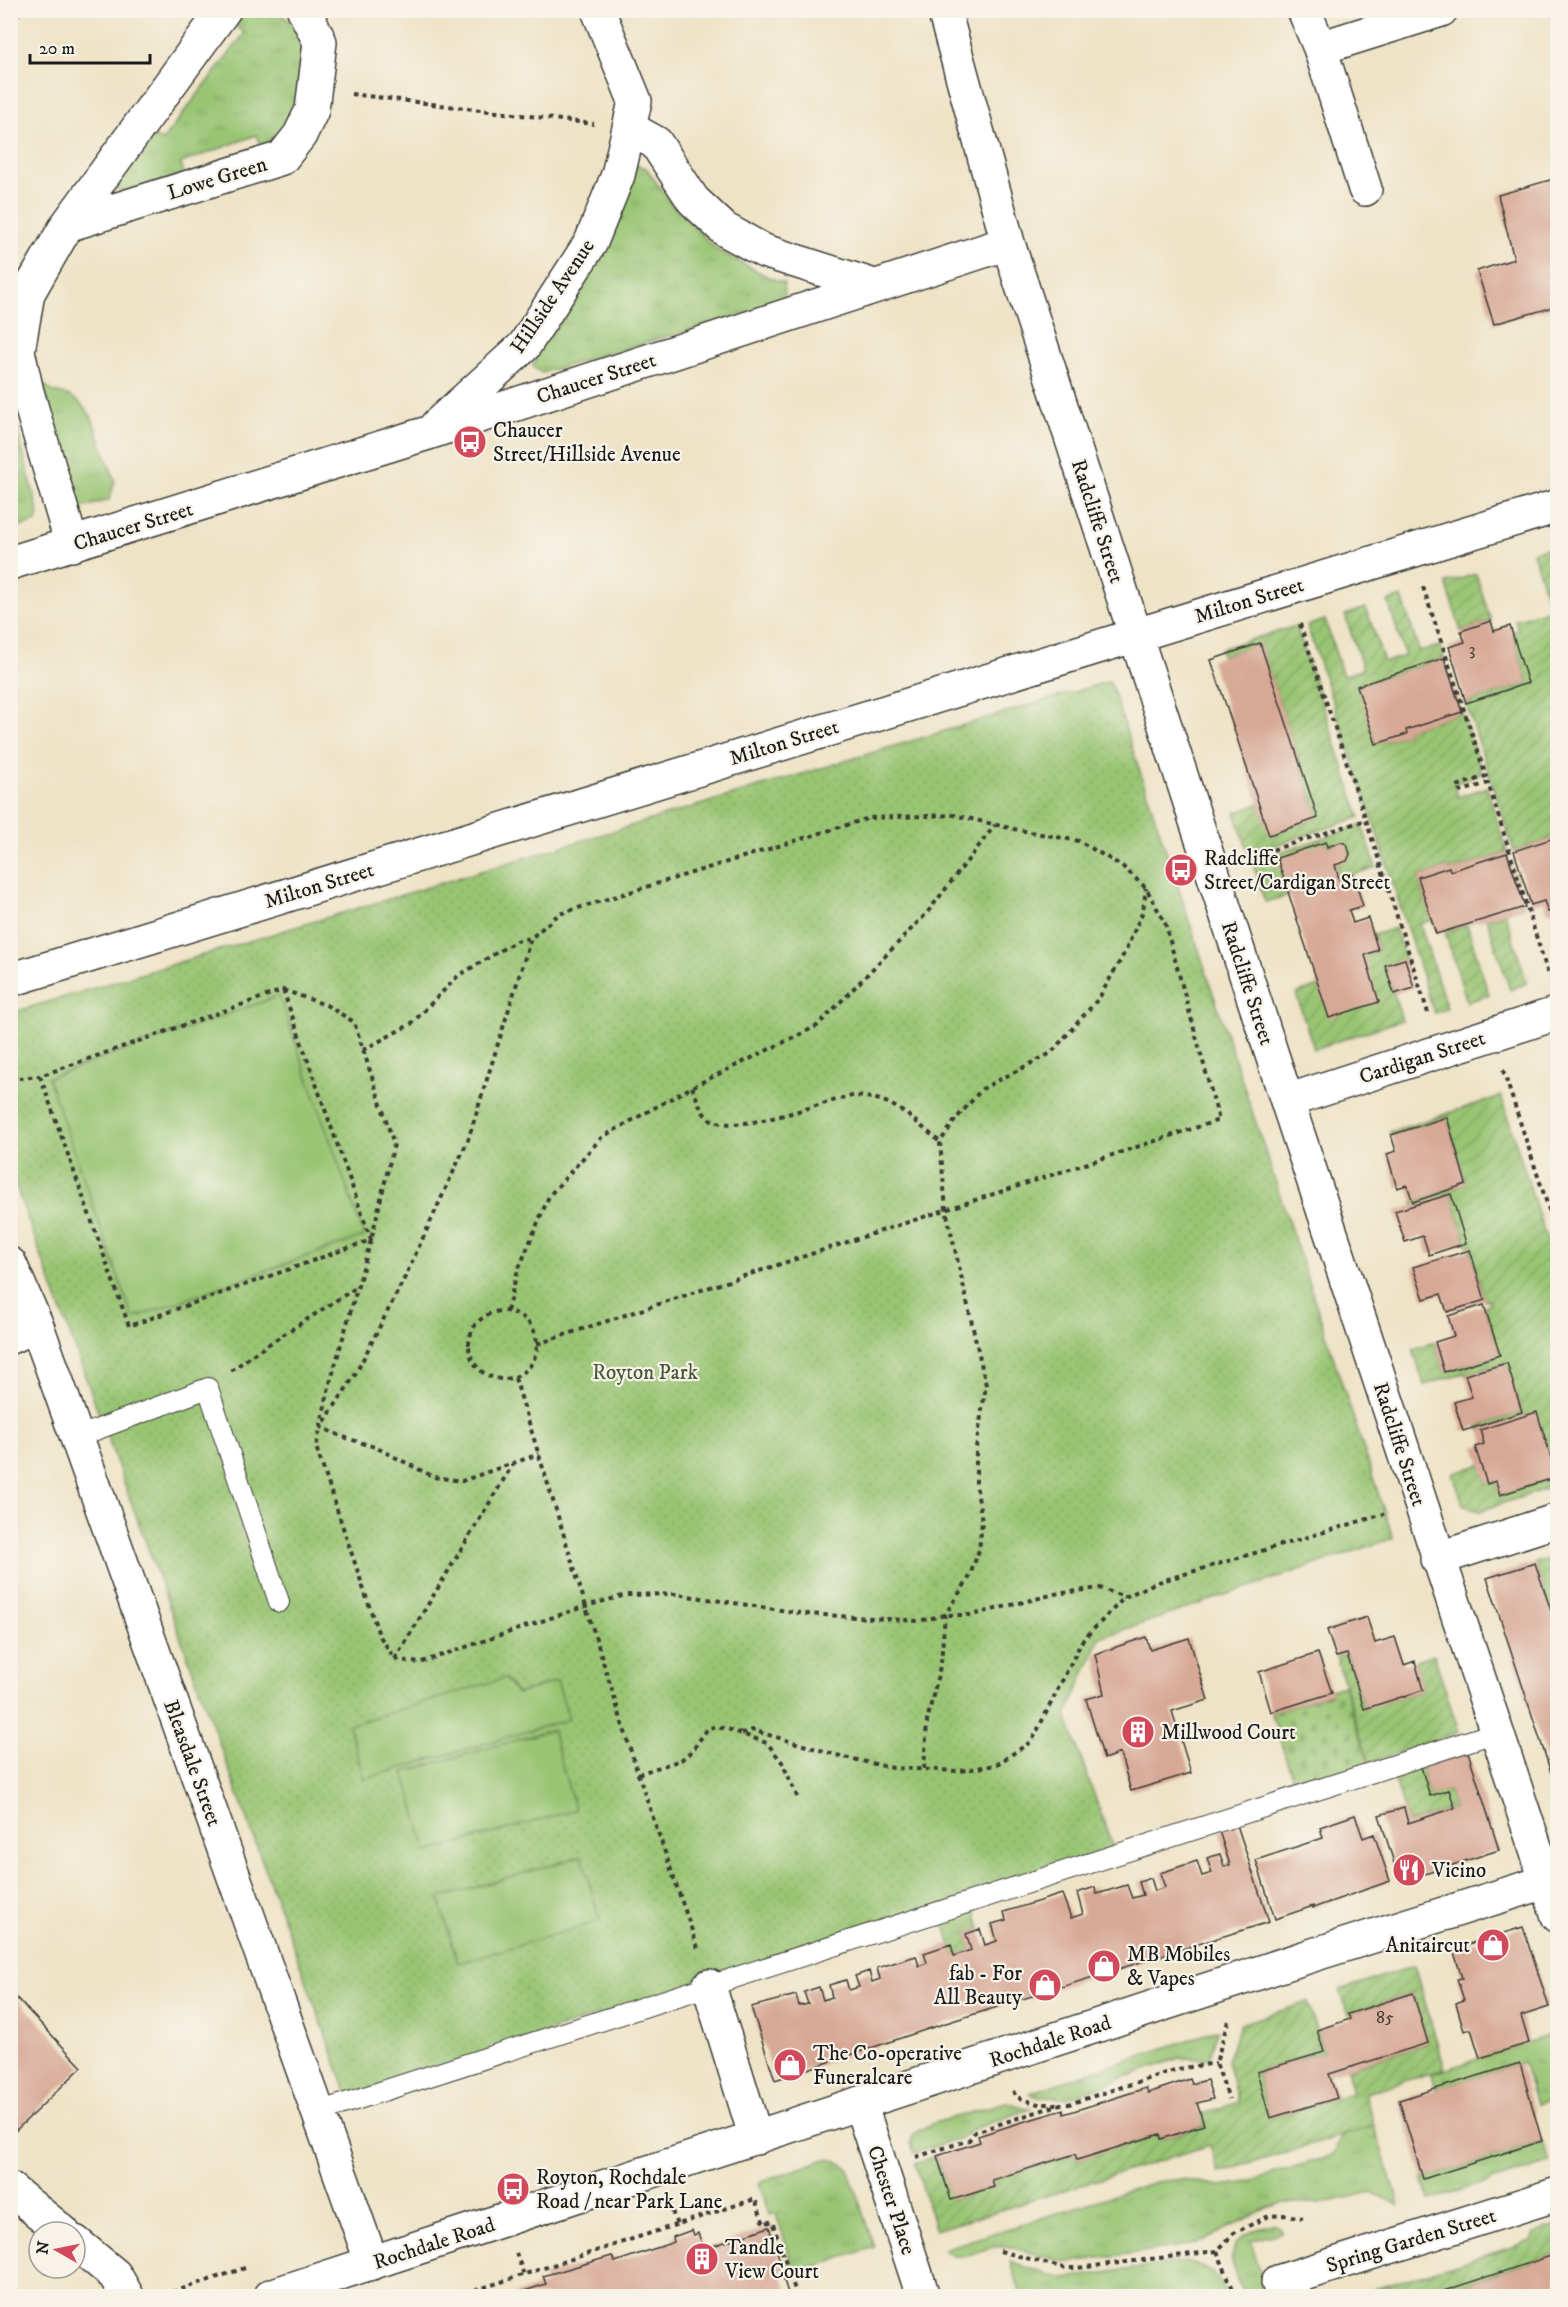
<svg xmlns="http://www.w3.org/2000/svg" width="1568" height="2307" viewBox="0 0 1568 2307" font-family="'IM FELL DW Pica',serif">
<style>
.grass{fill:url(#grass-tufts);stroke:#5a7048;stroke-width:1.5}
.cemetery{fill:url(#cemetery-stones);stroke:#5a7048;stroke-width:1.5}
.park{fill:url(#park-dots);stroke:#5a7048;stroke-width:1.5}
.garden{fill:url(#garden-furrows);stroke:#5a7048;stroke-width:1.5}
.pitch{fill:#99c573;stroke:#5a7048;stroke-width:1.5}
.building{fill:#d7a895}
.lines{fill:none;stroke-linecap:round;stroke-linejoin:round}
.lane-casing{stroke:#3c3a36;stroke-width:22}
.street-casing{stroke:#3c3a36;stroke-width:36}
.primary-casing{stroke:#3c3a36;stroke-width:36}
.path{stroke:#3c3a36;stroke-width:4;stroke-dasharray:4.5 4.5;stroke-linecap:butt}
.lane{stroke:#fff;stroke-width:20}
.street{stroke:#fff;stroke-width:33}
.primary{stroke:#fff;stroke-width:33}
.labels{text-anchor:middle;stroke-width:4.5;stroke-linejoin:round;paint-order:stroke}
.number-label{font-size:18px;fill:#4b3f3a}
.street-label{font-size:21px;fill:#1c1c1c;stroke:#f7f3e8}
.poi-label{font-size:21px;fill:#1c1c1c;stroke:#f7f3e8;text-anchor:start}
.park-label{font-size:21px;fill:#48573a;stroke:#f7f3e8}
</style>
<defs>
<pattern id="grass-tufts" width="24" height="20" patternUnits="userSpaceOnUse" patternTransform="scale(1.5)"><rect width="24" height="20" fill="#99c573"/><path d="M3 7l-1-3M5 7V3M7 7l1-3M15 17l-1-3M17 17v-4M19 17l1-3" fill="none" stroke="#83a963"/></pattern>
<pattern id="cemetery-stones" width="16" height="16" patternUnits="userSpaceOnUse" patternTransform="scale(1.5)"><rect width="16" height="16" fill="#99c573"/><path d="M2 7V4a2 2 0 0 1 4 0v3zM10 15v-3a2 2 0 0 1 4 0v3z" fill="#83a963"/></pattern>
<pattern id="park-dots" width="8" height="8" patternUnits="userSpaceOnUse" patternTransform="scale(1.5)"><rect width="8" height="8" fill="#99c573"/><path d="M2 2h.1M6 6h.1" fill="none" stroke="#83a963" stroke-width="1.8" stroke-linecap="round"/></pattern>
<pattern id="garden-furrows" width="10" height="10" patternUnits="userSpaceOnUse" patternTransform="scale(1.5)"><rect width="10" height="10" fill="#99c573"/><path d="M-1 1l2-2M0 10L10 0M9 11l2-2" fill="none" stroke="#83a963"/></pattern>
</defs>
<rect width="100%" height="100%" fill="#f7f3e8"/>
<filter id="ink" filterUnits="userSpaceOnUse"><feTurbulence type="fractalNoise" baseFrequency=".0167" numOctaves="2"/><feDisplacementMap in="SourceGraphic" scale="12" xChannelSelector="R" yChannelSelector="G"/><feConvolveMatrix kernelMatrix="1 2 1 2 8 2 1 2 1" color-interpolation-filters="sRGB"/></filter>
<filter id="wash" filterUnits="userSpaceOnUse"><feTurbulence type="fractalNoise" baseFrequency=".008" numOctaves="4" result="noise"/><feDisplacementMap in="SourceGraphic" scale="24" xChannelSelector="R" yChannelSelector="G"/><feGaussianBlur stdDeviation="1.35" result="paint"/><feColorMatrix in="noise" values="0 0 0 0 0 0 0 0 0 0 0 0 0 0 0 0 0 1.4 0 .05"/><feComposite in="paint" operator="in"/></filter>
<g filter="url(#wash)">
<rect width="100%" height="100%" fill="#eee3c6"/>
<path class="grass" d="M249,11C255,11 262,10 268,11C315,17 302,84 297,116L261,147L256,135L181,163L183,174L127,193L118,190L115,187L152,135L162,141L245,33L233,24Z
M636,165L646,168L673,206L716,249L768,277L784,283L785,295L778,304L542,373L533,367C540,340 564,321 578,297C602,255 619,211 636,165Z
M42,383L53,392L70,396L79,402L91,416L115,481L109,500L79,509Z
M11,419L15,421L39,515L36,522L11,529Z
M1218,2030L1209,2059L1179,2058L1067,2098L1038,2097L1029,2093Z
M1557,2033V2100L1536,2105L1523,2062L1436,2089L1432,2074Z
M1006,2102L1030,2109L973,2129L961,2138L914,2153L911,2142L913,2134L931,2124Z
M1374,2126L1399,2205L1372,2192L1324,2203H1282L1267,2208L1196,2244L1072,2262C1046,2261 1021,2245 995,2247C976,2249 959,2266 943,2249L1156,2182L1182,2179L1221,2186L1243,2183L1333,2155L1341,2136Z
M1542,2141L1550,2163L1429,2200L1423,2179Z
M825,2159L837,2161L848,2168L874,2247L795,2273L776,2214L769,2215L759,2183Z
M1273,2224L1278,2226L1282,2232L1251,2241L1267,2296H1245C1235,2272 1218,2248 1251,2232C1258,2229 1264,2225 1273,2224Z
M1010,2261L1039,2272L1066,2278L1185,2262C1208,2267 1219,2275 1228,2296H1022Z"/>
<path class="cemetery" d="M1344,1686L1369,1763L1295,1786L1271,1712L1331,1694L1330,1690Z"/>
<path class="park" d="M1110,681L1393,1538L1100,1638L1066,1716L1114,1850L348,2096L11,1173V1013Z"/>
<path class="garden" d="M1557,545V837L1514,851L1466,703L1528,683L1512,632L1518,630L1515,620L1550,609L1533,552Z
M1476,574L1491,621L1461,631L1446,583Z
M1402,597L1419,651L1440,646L1444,658L1358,686L1376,744L1407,734L1406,730L1462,712L1482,774L1454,784L1458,797L1487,787L1507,853L1450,871L1449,867L1418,877L1432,920L1420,924L1447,1009L1434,1013L1372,818L1307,626L1325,620L1343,676L1363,669L1345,615L1366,608L1384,662L1405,656L1388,601Z
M1296,626L1360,817L1249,854L1235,813L1259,804L1270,834L1318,818L1260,644L1222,656L1220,649Z
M1362,825L1376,867L1339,879L1335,865L1347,860L1350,854L1347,845L1341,842L1327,847L1326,843L1290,895L1265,902L1252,861Z
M1505,913L1527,983L1510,990L1487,919Z
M1467,925L1489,995L1467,1002L1445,932Z
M1395,928L1405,959L1385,966L1402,1020L1314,1049L1296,994L1319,986L1365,955L1378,950L1374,935Z
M1501,1096L1557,1272V1485L1480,1511L1472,1509L1463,1504L1453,1474L1481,1464L1487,1484L1496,1481L1501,1495L1557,1477L1536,1413L1480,1430L1479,1426L1522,1412L1506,1363L1465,1375L1464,1373L1424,1385L1413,1349L1435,1342L1444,1372L1499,1355L1485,1306L1490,1302L1488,1299L1485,1300L1470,1250L1474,1249L1473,1245L1467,1246L1466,1243L1451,1194L1414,1206L1413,1202L1466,1184L1447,1117L1391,1135L1390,1132Z
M1557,1556H1558L1557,1628L1535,1563Z
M1347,1654L1364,1708L1423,1690L1415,1661L1434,1655L1459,1732L1369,1763L1336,1657Z
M1421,1767L1430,1795L1449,1790L1455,1808L1408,1823L1394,1776Z
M975,1909L980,1929L966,1934L971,1950L954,1956L943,1919Z
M1414,1966L1445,2069L1365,2093L1374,2126L1218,2173L1210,2145L936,2230L915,2164L937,2156L952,2200L994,2187L992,2180L1075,2154L1077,2160L1160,2134L1161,2139L1204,2126L1201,2115L1238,2102L1227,2061L1240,2024L1308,2002L1324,2052L1257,2072L1270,2118L1353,2093L1347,2069L1428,2043L1413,1993L1348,2014L1340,1990Z
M1557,2226V2254L1427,2296H1378L1375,2289L1532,2241L1535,2233Z"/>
<path class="pitch" d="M279,996L364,1236L133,1318L48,1078Z
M505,1678L517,1694L557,1681L569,1719L364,1779L349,1725Z
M552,1730L575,1810L427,1852L404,1772Z
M582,1856L600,1921L458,1963L439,1898Z"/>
<g id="blocks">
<path class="building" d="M1557,178V306L1494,324L1477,271L1514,259L1498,195Z
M1491,621L1494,631L1510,626L1528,683L1466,703L1449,647L1465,642L1461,631Z
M1260,643L1318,818L1269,835L1211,660Z
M1444,658L1462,712L1406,730L1407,734L1376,744L1357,686Z
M1557,837V909L1548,912L1544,901L1531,905L1514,851Z
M1326,842L1327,847L1341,842L1347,844L1350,854L1347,861L1335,865L1339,879L1353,874L1363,906L1349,910L1353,923L1368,918L1378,950L1365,955L1379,1002L1329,1018L1277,858Z
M1507,853L1525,907L1436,934L1418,877L1449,867L1450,871Z
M1405,959L1414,988L1394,994L1385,965Z
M1447,1117L1466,1184L1413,1202L1407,1185L1397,1188L1387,1154L1396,1151L1391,1135Z
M1451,1194L1466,1243L1429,1255L1423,1236L1405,1242L1395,1211Z
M1470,1250L1485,1300L1447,1312L1441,1294L1424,1299L1413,1267Z
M1484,1305L1500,1355L1444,1372L1435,1342L1454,1336L1448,1316Z
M1507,1363L1522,1412L1463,1431L1454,1402L1472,1397L1465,1375Z
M1537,1412L1557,1477L1500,1495L1496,1481L1487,1484L1475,1447L1484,1444L1480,1430Z
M1535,1563L1557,1628V1791L1487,1578Z
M1367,1617L1375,1643L1395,1637L1404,1665L1415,1661L1423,1690L1364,1709L1347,1654L1336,1657L1327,1630Z
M1146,1637L1150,1650L1189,1638L1208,1700L1172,1711L1191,1773L1131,1791L1120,1753L1104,1759L1086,1699L1104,1694L1095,1654Z
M1318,1653L1332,1693L1271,1712L1259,1672Z
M1468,1752L1499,1850L1400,1882L1379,1815L1404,1808L1408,1823L1455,1808L1449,1790L1430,1796L1421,1767Z
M1355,1815L1363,1838L1374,1834L1390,1881L1313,1908V1906L1275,1919L1256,1860L1323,1838L1320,1827Z
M1237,1825L1269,1922L946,2023L775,2080L751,2007L796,1995L799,2006L808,2004L804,1992L819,1987L823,2000L832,1997L829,1985L846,1980L849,1990L859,1987L855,1976L869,1971L872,1982L880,1979L877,1968L916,1956L919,1966L927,1963L924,1953L951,1944L954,1956L971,1950L966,1934L980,1929L985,1945L997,1941L992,1924L1006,1920L1004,1912L1062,1894L1071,1918L1083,1914L1077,1893L1095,1887L1097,1894L1127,1885L1132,1898L1143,1895L1139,1882L1151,1878L1155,1891L1165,1887L1160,1873L1197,1861L1202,1876L1212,1873L1207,1858L1220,1854L1224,1866L1230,1865L1219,1831Z
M1523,1927L1549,2007L1521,2016L1529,2043L1480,2058L1471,2029L1464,2031L1456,2003L1464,2000L1457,1979L1462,1978L1453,1949Z
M10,1991L82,2067L10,2136Z
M1413,1993L1428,2043L1329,2074L1337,2098L1270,2118L1257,2072L1324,2052L1317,2030L1350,2019L1348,2014Z
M1520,2063L1542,2141L1423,2179L1399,2100Z
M1190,2079L1192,2084L1207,2080L1213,2099L1197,2103L1204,2125L1161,2139L1160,2134L1077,2160L1075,2154L992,2180L994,2187L951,2200L937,2156L980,2142L978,2136L1019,2123L1063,2110L1064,2114L1146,2088L1148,2093Z
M769,2227L782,2267L780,2268L789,2296H509L546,2284L543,2276L612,2256L615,2262L674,2242L673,2237L692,2230L694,2235L698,2233L704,2249Z
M1557,2254V2296H1428Z"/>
</g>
</g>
<g filter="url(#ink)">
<use href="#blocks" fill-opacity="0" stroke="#3c3a36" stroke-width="1.5"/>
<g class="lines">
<g class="lane-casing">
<path id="lane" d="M77,1437L208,1388L279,1602
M318,2112L1497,1732"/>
</g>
<g class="street-casing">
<path id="street" d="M598,10L635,101L629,128L656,143L693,200L724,229L764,251L874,286
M944,10L1008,243L1287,1101L1558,1916
M1304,10L1320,48L1365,189
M1320,48L1441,10
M67,225L282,158L300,135L312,110L320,42L304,10
M436,426L524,346L591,242L618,175L629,128
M72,545L27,392L18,351L28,293L67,225L224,10
M10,563L428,433L1008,243
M10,980L1558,506
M1287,1101L1558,1013
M10,1264L37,1326L372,2263
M10,1337L37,1326
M1437,1559L1558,1520
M709,1986L756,2138
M860,2103L923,2296
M10,2189L63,2232
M75,2242L115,2275L127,2296
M1283,2296L1278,2282L1558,2194"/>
</g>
<g class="primary-casing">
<path id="primary" d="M270,2296L1319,1953L1558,1878"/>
</g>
<path class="path" d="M10,20L23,10
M351,94L594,124
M1423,587L1486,776L1457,786
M1300,624L1366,820L1429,1016
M1459,792L1488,783L1549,977
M1247,858L1366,820
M283,990L326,1005L354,1022L394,1144L371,1240L330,1383L316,1447L379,1635L395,1659L419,1663L586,1606L626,1595L675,1594L807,1614L919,1621L945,1615H972L1055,1594L1100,1588L1125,1597
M283,990L371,1240L129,1326L40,1076Z
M363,1050L411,1024L458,976L516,941L531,938
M1503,1070L1558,1237
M10,1079L40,1076
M692,1087C696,1096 700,1109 706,1116C731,1140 821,1101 853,1096C859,1096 866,1097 871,1098C898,1102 920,1126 940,1142
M507,1311L517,1273L549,1196L602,1137L692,1087L817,1026L927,913L995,825
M469 1345a34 34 0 1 1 68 0a34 34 0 1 1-68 0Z
M537,1344L1219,1120L1165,923L1146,888L1122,866L1079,841L1014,829L954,815L869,818L559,914L531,938L468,1140L405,1277L355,1375L321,1427L343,1437L375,1447L434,1477L462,1481L539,1454
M231,1371L255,1353L357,1287
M515,1378L638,1774L699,1951
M395,1659L513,1464
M742,1734L752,1730L844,1757L893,1768L959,1771L996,1765L1032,1741L1082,1641L1125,1597L1155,1583L1384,1514
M924,1769L927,1721L941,1662L945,1615L969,1578L979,1550L982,1522L976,1483V1448L986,1385L946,1210L940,1142L956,1119L982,1089L1051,1053L1099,998L1125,952L1143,911L1146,888
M638,1774L681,1760L692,1751L708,1728L715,1727L728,1729L767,1743L782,1762L799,1801
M1228,2021L1216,2063L1229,2099
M1013,2091L1016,2097L1038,2104H1057
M916,2157L969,2140L975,2132L1061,2104H1069L1178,2069L1216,2063
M669,2203L677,2225
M1000,2251L1064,2268H1077L1217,2251L1234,2233L1269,2216L1284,2215L1303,2218
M1217,2251L1236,2296
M516,2253L524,2275
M164,2295L245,2268
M458,2296L755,2199L764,2224L772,2221L797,2296"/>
<use href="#lane" class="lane"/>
<use href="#street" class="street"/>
<use href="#primary" class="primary"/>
</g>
</g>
<defs>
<g id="bus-disc" transform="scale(1.725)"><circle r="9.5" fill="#d1495b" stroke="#f7f3e8"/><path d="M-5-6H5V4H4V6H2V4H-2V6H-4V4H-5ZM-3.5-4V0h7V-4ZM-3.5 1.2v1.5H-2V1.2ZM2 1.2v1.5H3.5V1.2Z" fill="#fff"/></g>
<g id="building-disc" transform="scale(1.725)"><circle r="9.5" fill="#d1495b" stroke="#f7f3e8"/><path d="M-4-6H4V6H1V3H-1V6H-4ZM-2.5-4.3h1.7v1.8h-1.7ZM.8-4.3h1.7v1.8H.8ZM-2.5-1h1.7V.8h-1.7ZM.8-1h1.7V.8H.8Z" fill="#fff"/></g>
<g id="restaurant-disc" transform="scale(1.725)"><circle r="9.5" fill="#d1495b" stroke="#f7f3e8"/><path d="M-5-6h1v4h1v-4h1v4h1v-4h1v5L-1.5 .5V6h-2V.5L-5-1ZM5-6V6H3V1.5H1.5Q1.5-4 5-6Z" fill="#fff"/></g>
<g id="shop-disc" transform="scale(1.725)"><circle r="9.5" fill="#d1495b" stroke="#f7f3e8"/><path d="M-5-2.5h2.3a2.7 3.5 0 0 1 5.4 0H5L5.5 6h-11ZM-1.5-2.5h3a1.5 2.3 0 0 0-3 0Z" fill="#fff"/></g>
</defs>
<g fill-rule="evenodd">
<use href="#bus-disc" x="470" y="442"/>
<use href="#bus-disc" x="1181" y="870"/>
<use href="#building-disc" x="1138" y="1732"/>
<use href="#restaurant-disc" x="1409" y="1870"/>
<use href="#shop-disc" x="1493" y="1945"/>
<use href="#shop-disc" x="1104" y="1966"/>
<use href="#shop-disc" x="1045" y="1985"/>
<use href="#shop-disc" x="790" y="2065"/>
<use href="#bus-disc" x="513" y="2189"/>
<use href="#building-disc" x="702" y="2259"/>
</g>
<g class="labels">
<g class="number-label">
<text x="1472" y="655">3</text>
<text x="1385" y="2023">85</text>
</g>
<g class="street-label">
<text transform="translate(217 178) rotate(-17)" y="7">Lowe Green</text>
<text transform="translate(552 296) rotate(-56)" y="7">Hillside Avenue</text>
<text transform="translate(596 378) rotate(-18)" y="7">Chaucer Street</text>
<text transform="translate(1098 521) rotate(72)" y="7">Radcliffe Street</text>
<text transform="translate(133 526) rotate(-17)" y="7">Chaucer Street</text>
<text transform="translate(1249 600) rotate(-17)" y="7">Milton Street</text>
<text transform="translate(784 742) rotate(-17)" y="7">Milton Street</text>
<text transform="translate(319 885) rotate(-17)" y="7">Milton Street</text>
<text transform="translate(1248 983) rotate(72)" y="7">Radcliffe Street</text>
<text transform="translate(1422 1057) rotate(-18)" y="7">Cardigan Street</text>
<text transform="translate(1400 1444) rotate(72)" y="7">Radcliffe Street</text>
<text transform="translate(193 1763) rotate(70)" y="7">Bleasdale Street</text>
<text transform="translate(1050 2041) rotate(-18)" y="7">Rochdale Road</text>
<text transform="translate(892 2200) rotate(72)" y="7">Chester Place</text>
<text transform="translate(1411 2240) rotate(-17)" y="7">Spring Garden Street</text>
<text transform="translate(434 2243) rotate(-18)" y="7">Rochdale Road</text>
</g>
<g class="poi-label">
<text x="493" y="437">Chaucer<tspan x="493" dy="24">Street/Hillside Avenue</tspan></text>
<text x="1204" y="865">Radcliffe<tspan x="1204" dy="24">Street/Cardigan Street</tspan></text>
<text x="1161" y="1739">Millwood Court</text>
<text x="1432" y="1877">Vicino</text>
<text x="1470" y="1952" text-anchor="end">Anitaircut</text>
<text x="1127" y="1961">MB Mobiles<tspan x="1127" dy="24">&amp; Vapes</tspan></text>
<text x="1022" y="1980" text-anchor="end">fab - For<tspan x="1022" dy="24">All Beauty</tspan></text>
<text x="813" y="2060">The Co-operative<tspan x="813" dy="24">Funeralcare</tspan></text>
<text x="536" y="2184">Royton, Rochdale<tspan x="536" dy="24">Road / near Park Lane</tspan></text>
<text x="725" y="2254">Tandle<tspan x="725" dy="24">View Court</tspan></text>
</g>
<g class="park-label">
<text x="645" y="1379">Royton Park</text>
</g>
</g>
<rect width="1568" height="2307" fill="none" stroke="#f7f3e8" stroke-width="36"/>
<g transform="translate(57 2250) rotate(279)"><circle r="28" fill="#f7f3e8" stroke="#9f9d96" stroke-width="1.5"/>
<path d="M0-4.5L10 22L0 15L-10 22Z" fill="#d1495b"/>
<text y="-9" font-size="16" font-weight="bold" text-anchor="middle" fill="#1c1c1c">N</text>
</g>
<path d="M30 54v9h120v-9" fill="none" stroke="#1c1c1c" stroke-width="3"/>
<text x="39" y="54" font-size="18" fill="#1c1c1c" stroke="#f7f3e8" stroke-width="4.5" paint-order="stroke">20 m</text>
</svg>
